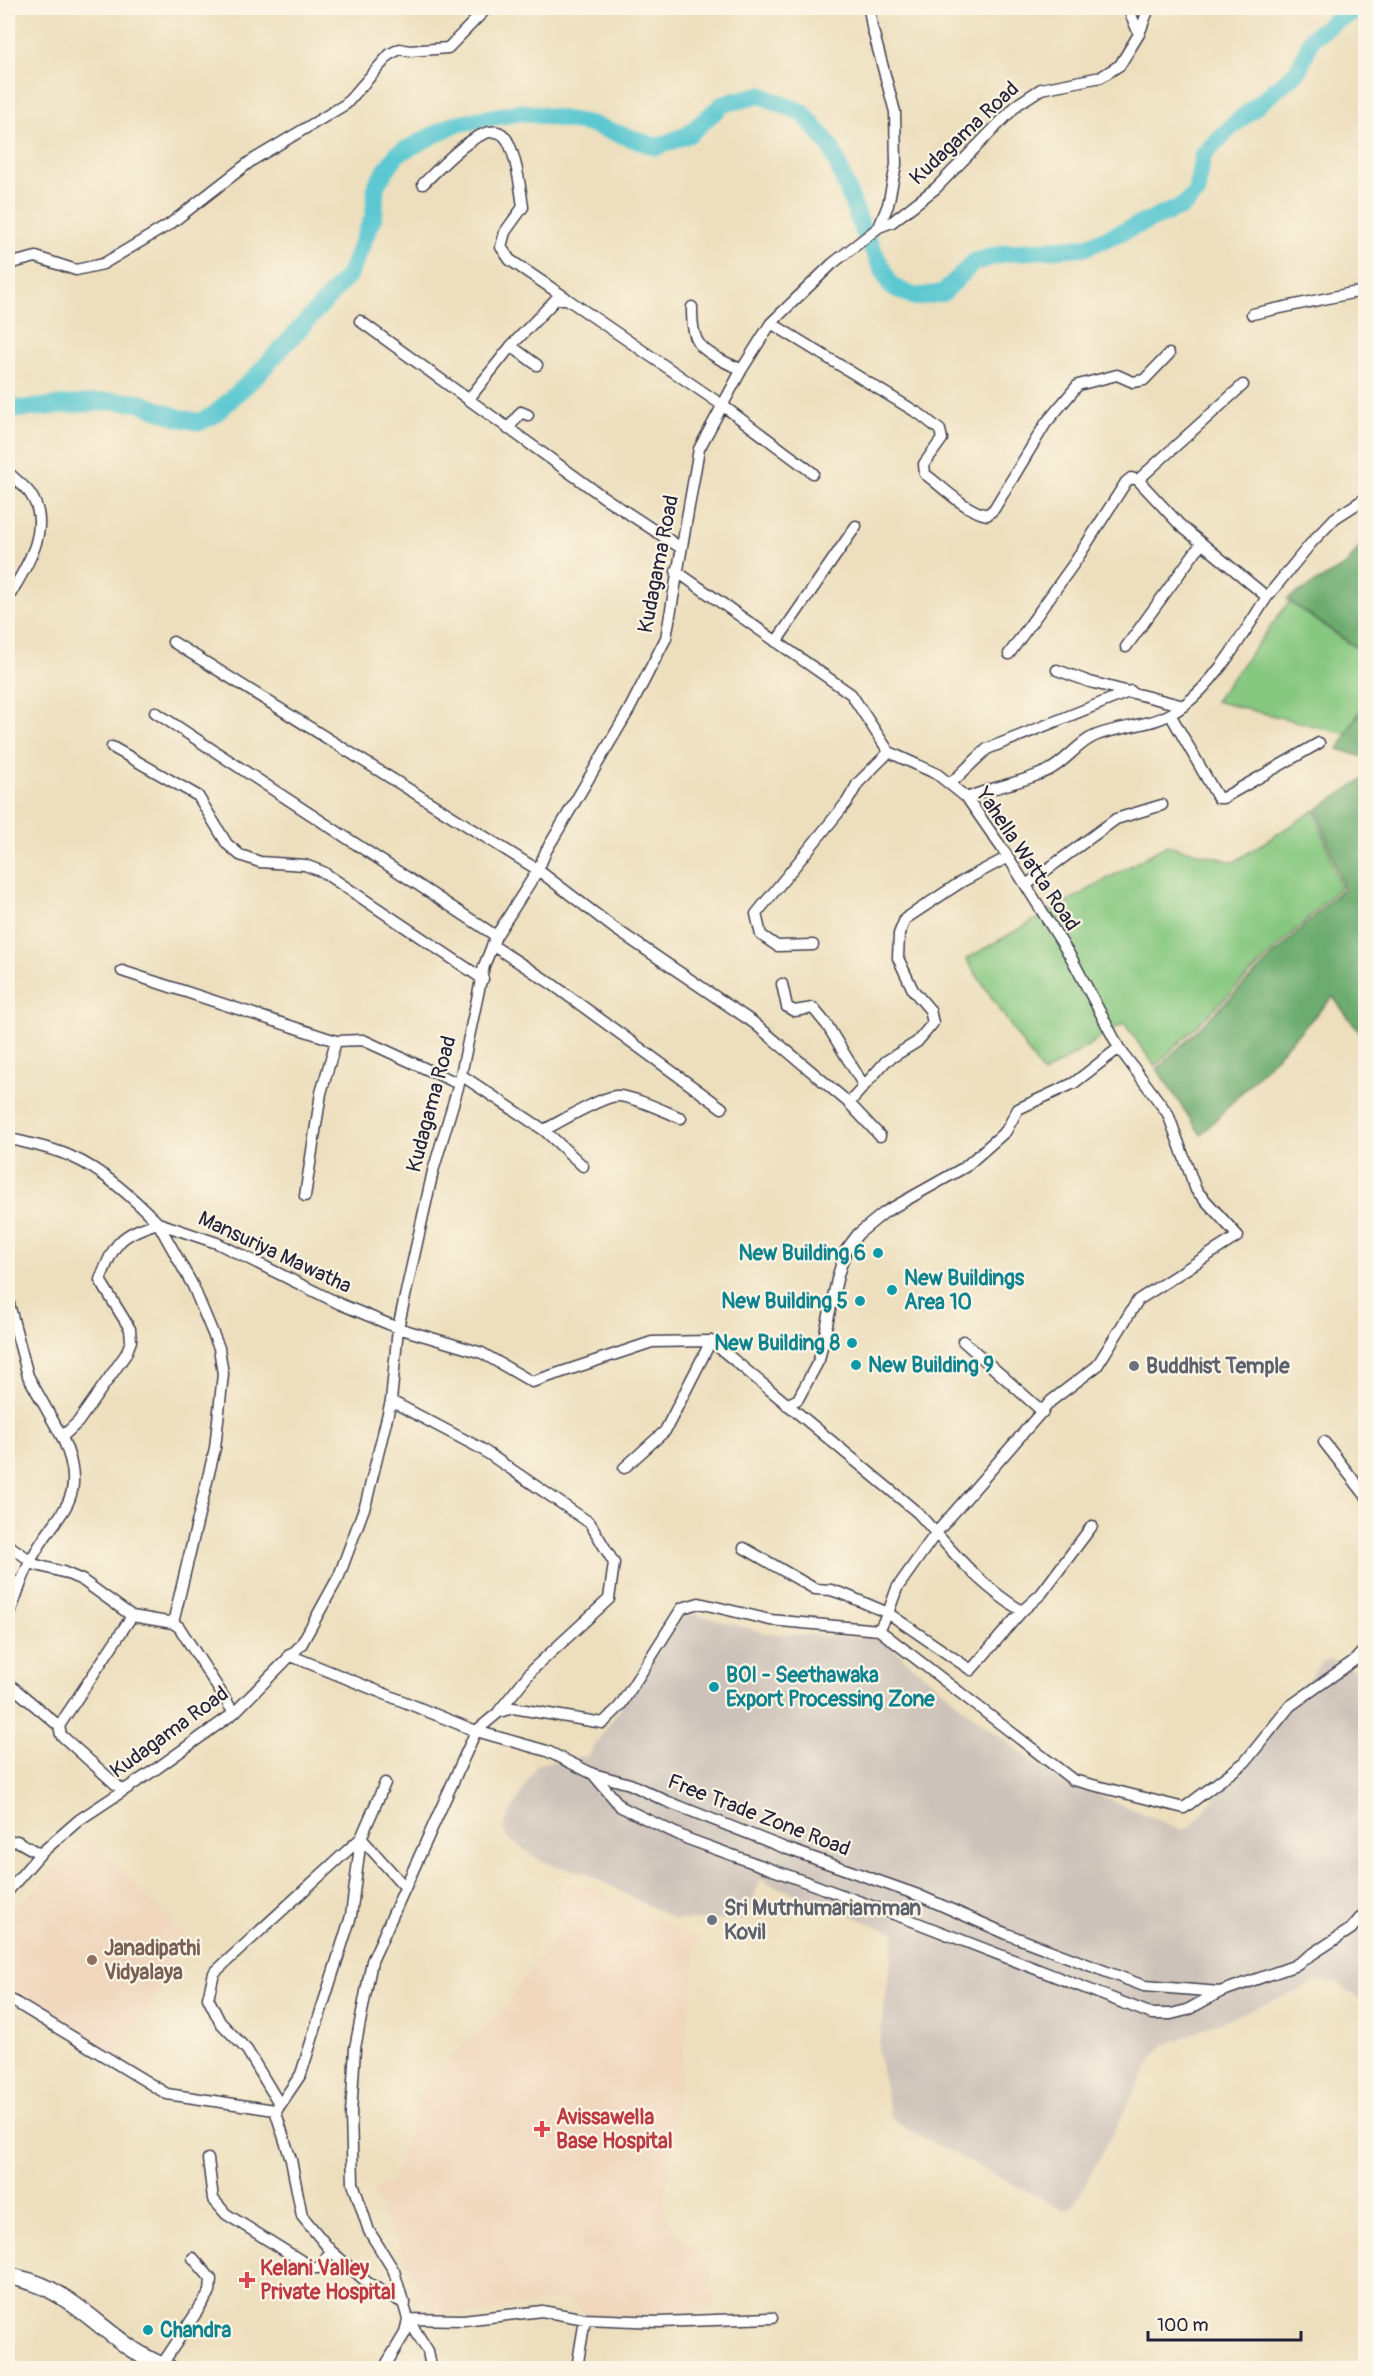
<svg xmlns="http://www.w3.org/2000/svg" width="1373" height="2376" viewBox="0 0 1373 2376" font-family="Pangolin,sans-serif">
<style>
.built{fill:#efd6bc}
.industrial{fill:#cdc2b9}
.green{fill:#86c880;stroke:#54755e;stroke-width:1.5}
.forest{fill:#6cac6e;stroke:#476754;stroke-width:1.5}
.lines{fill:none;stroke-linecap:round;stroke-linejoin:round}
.river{stroke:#5bc8d1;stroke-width:18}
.minor-casing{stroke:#403e4e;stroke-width:13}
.highway-casing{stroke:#403e4e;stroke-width:19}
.minor{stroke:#fff;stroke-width:10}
.highway{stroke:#fff;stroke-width:16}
.culture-dot{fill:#0f9aa8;stroke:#fcf5e5;stroke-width:2}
.worship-dot{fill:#6b7280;stroke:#fcf5e5;stroke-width:2}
.education-dot{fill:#8d6e63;stroke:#fcf5e5;stroke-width:2}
.health-dot{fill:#e0444e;stroke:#fcf5e5;stroke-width:2}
.labels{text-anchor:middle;stroke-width:4.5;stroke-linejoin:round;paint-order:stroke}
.street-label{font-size:21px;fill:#22223b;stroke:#fcf5e5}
.culture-label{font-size:21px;font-weight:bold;fill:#0d838f;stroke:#fcf5e5;text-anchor:start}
.worship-label{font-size:21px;font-weight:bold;fill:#5b616d;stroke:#fcf5e5;text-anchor:start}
.education-label{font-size:21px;font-weight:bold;fill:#785e54;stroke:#fcf5e5;text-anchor:start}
.health-label{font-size:21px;font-weight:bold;fill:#be3a42;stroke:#fcf5e5;text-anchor:start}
</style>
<rect width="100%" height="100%" fill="#fcf5e5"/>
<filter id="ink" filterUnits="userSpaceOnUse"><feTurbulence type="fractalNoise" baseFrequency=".0167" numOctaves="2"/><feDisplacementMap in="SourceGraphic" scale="12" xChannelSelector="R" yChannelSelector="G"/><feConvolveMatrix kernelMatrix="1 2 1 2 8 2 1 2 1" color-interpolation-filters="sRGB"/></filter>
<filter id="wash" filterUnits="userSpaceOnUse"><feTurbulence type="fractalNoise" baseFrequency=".008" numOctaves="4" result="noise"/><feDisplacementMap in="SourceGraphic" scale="24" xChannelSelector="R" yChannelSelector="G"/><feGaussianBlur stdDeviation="1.35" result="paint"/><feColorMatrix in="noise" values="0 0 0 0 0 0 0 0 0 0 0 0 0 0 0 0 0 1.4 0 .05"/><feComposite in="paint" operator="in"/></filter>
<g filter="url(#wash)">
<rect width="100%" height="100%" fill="#eddfbd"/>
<path class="built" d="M90,1839L187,1937L165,1982L117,2060L8,1990V1920L53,1868Z
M554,1880L595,1888L698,1939L663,2214L711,2268L715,2311L604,2318L589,2315L563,2298L487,2313L432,2315L372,2191L391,2182L428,2077L500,2013L561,1928Z"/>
<path class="industrial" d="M693,1614L766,1633L880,1638L977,1719L1053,1776L1182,1830L1192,1826L1322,1662L1330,1659L1365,1674V2003L1337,1983L1323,1980L1164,2045L1154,2056L1074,2205L1064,2210L906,2129L890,2115L878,2051L895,1933L760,1880L746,1920H675L588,1874L541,1861L509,1839L503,1827L537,1764L588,1756L680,1619Z"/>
<path class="green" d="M1289,602L1365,654V702L1346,734L1215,701Z
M1315,810L1340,887L1155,1066L1124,1023L1043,1074L966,959L1167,845L1234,862Z"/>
<path class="forest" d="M1365,539V653L1287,599L1346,565Z
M1365,703V758L1338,749Z
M1365,778V1040L1333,997L1201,1135L1157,1069L1343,888L1317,809Z"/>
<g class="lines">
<path class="river" d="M8,405L18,409L113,401L140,403L179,418L200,422L214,415L256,376L349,275L374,215L376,185L397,154L455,124L522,112L590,124L657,147L689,134L723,104L760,95L803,113L831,147L863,230L891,286L915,297L943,293L974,262L1006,253L1086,247L1183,206L1196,193L1203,155L1230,128L1298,71L1312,38L1336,20L1366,8"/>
</g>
</g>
<g filter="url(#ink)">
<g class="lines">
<g class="minor-casing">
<path id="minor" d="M1128,8L1139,34
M423,184C437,171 485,116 504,136C515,147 521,191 523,207L505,232L501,247L510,260L566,298
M879,227L892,222L936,188L1018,104L1041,89L1101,77L1120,65L1139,34L1149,8
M8,264L36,257L76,270L103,264L170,224L251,161L346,104L390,54L400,49L409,51L448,48L487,8
M692,307C692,318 692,335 700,345C708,354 731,366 742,369
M1252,314L1352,293L1366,292
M360,321L602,496L681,548
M771,323L921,415L940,430L942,439L924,464L925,474C943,487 964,510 987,515L994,509L1046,423L1078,385L1117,375L1133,382L1144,380L1169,354
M511,346L537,365
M468,400L511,346L556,299H567L722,405L813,473
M508,429L521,412L528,415
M1138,480L1243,385
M676,571L851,694L889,752L937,774L967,798L1008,857L1072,959L1119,1048
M1267,597L1312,542L1335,518L1366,498
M8,598C25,569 53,529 31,495C27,488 17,481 11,475
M173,642L538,870L614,928L754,1023L849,1103L880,1136
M776,642L856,526
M1126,647L1201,544
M1057,670L1090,682L1184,706
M155,712L496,936
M1170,714L1218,798H1223L1319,743
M112,747L198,796L227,844L240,855L260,862L305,865L323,872L483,979
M950,784L987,749L1131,691
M967,798C994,786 1023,783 1049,770C1067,761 1078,742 1097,735C1127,724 1156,727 1183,706C1217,681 1244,632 1267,597L1181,526L1138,480L1131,478L1126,482L1075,562L1009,654
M1026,885L1116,819L1162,805
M492,945L552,984L722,1108
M813,945L777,946L761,935L756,914L847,802L858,783L889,752
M122,971L336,1041L363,1040L459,1084
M782,984L787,1007L794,1011L813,1008L827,1025L864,1086
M461,1075L544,1130C560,1122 599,1098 616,1096C631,1095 666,1112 681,1118
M849,1103L886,1061L917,1042L933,1023L930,1010L913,990L898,958L899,934L905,919L961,882L1008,857
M544,1130L583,1166
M8,1138C28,1144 51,1147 70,1156C103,1170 133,1198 158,1223C118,1235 115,1243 100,1280L130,1329L131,1341L126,1354L78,1422L62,1437C92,1503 55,1511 30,1562C21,1580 15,1600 8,1618
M305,1196L321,1093L336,1041
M9,1304L28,1376L62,1437
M963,1341L1043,1412
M391,1401L480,1448L590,1523L614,1563L609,1599L533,1669L499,1711
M787,1405L798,1399L819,1360L838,1275L846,1250L858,1234L885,1212L965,1167L1006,1131L1018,1109L1074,1083L1119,1048L1168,1114L1196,1190L1238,1236L1138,1300L1097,1366L1051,1401L936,1533C962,1563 987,1590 1022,1611L1041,1594L1092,1526
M1324,1442L1366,1496
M624,1468L665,1431L711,1341
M8,1545L30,1560
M744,1548L815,1589L831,1590L846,1595L888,1613L971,1670L1022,1611
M29,1563L63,1572L82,1580L132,1616L59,1726L61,1735L122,1790
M8,1581L21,1583
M132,1616L173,1623L179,1627L234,1713
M173,1623L215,1448L223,1374L219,1348L193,1286L158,1223L217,1243L340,1304L398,1328L482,1353L532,1382L652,1342L711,1341L918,1513L936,1533L897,1588L888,1613L879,1630
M289,1655L476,1731L547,1751L593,1774L630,1784L666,1801L785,1848L918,1895L1007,1934L1144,1986L1220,1992
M8,1683L59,1726
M593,1774L621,1807L688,1839L910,1920L1152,2014H1171L1187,2010L1220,1992L1294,1966L1351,1929L1366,1911
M8,1842L17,1841L40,1854
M8,1891L40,1854L79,1820L156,1769L234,1713L301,1645L339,1576L366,1503L391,1401L398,1328L433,1171L459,1084L484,966L496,936L538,870L546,851L629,710L666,638L699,449L742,369L771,323L832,264L879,227L888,205L896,165L895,112L872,27L869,8
M8,1998L167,2094L275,2110L291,2160L302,2216L331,2251L368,2283L405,2304
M280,2105L247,2050L220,2022L208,1998L214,1973L361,1838L405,1887
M278,2108L301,2074L351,1916L361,1838L385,1783
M208,2159L213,2199L226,2214L313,2268H318L331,2251
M408,2319L463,2320L542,2311L585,2319L659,2322L772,2318
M408,2319L428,2351L431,2368
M161,2366L210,2292L211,2279L193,2258
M384,2368L405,2333L408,2319L394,2271L369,2231L353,2183L351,2114L355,2048L372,1961L476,1731L499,1712L513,1708L603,1723L620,1706L682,1608L699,1603L770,1620L879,1630L1073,1780L1184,1808L1245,1762L1290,1706L1355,1660L1366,1648
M577,2368L585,2319"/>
</g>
<g class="highway-casing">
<path id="highway" d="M8,2276C24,2279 42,2284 56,2293C95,2315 126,2354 169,2368"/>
</g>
<use href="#minor" class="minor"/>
<use href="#highway" class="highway"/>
</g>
</g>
<g class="culture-dot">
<circle cx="878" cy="1253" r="6"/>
<circle cx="892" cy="1290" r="6"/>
<circle cx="860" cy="1301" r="6"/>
<circle cx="852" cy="1343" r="6"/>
<circle cx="856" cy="1365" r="6"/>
<circle cx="714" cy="1687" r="6"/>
<circle cx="148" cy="2330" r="6"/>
</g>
<g class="worship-dot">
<circle cx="1134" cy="1366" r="6"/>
<circle cx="712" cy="1920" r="6"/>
</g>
<circle class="education-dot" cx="92" cy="1960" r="6"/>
<g class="health-dot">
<path d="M539 2120h6v6h6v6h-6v6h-6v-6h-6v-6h6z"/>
<path d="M244 2271h6v6h6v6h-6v6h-6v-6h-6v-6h6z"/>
</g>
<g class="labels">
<g class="street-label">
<text transform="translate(964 133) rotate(-43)" y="7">Kudagama Road</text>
<text transform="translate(658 564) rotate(-79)" y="7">Kudagama Road</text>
<text transform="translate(1028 859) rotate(56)" y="7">Yahella Watta Road</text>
<text transform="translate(431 1104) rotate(-75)" y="7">Kudagama Road</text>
<text transform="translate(275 1252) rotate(25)" y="7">Mansuriya Mawatha</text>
<text transform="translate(169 1732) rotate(-36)" y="7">Kudagama Road</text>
<text transform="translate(759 1815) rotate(21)" y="7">Free Trade Zone Road</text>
</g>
<g class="culture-label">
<text x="866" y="1260" text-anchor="end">New Building 6</text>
<text x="904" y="1285">New Buildings<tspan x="904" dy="24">Area 10</tspan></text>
<text x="848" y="1308" text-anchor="end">New Building 5</text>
<text x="840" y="1350" text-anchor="end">New Building 8</text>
<text x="868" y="1372">New Building 9</text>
<text x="726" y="1682">BOI - Seethawaka<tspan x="726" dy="24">Export Processing Zone</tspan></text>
<text x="160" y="2337">Chandra</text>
</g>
<g class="worship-label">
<text x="1146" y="1373">Buddhist Temple</text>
<text x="724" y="1915">Sri Mutrhumariamman<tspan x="724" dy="24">Kovil</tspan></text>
</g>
<g class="education-label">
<text x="104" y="1955">Janadipathi<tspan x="104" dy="24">Vidyalaya</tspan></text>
</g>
<g class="health-label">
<text x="556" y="2124">Avissawella<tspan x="556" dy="24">Base Hospital</tspan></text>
<text x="260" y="2275">Kelani Valley<tspan x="260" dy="24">Private Hospital</tspan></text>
</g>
</g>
<rect width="1373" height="2376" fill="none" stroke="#fcf5e5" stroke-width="30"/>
<path d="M1148 2331v9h153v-9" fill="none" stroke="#22223b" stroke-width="3"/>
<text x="1157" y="2331" font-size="18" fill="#22223b" stroke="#fcf5e5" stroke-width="4.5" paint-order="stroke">100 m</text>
</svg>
